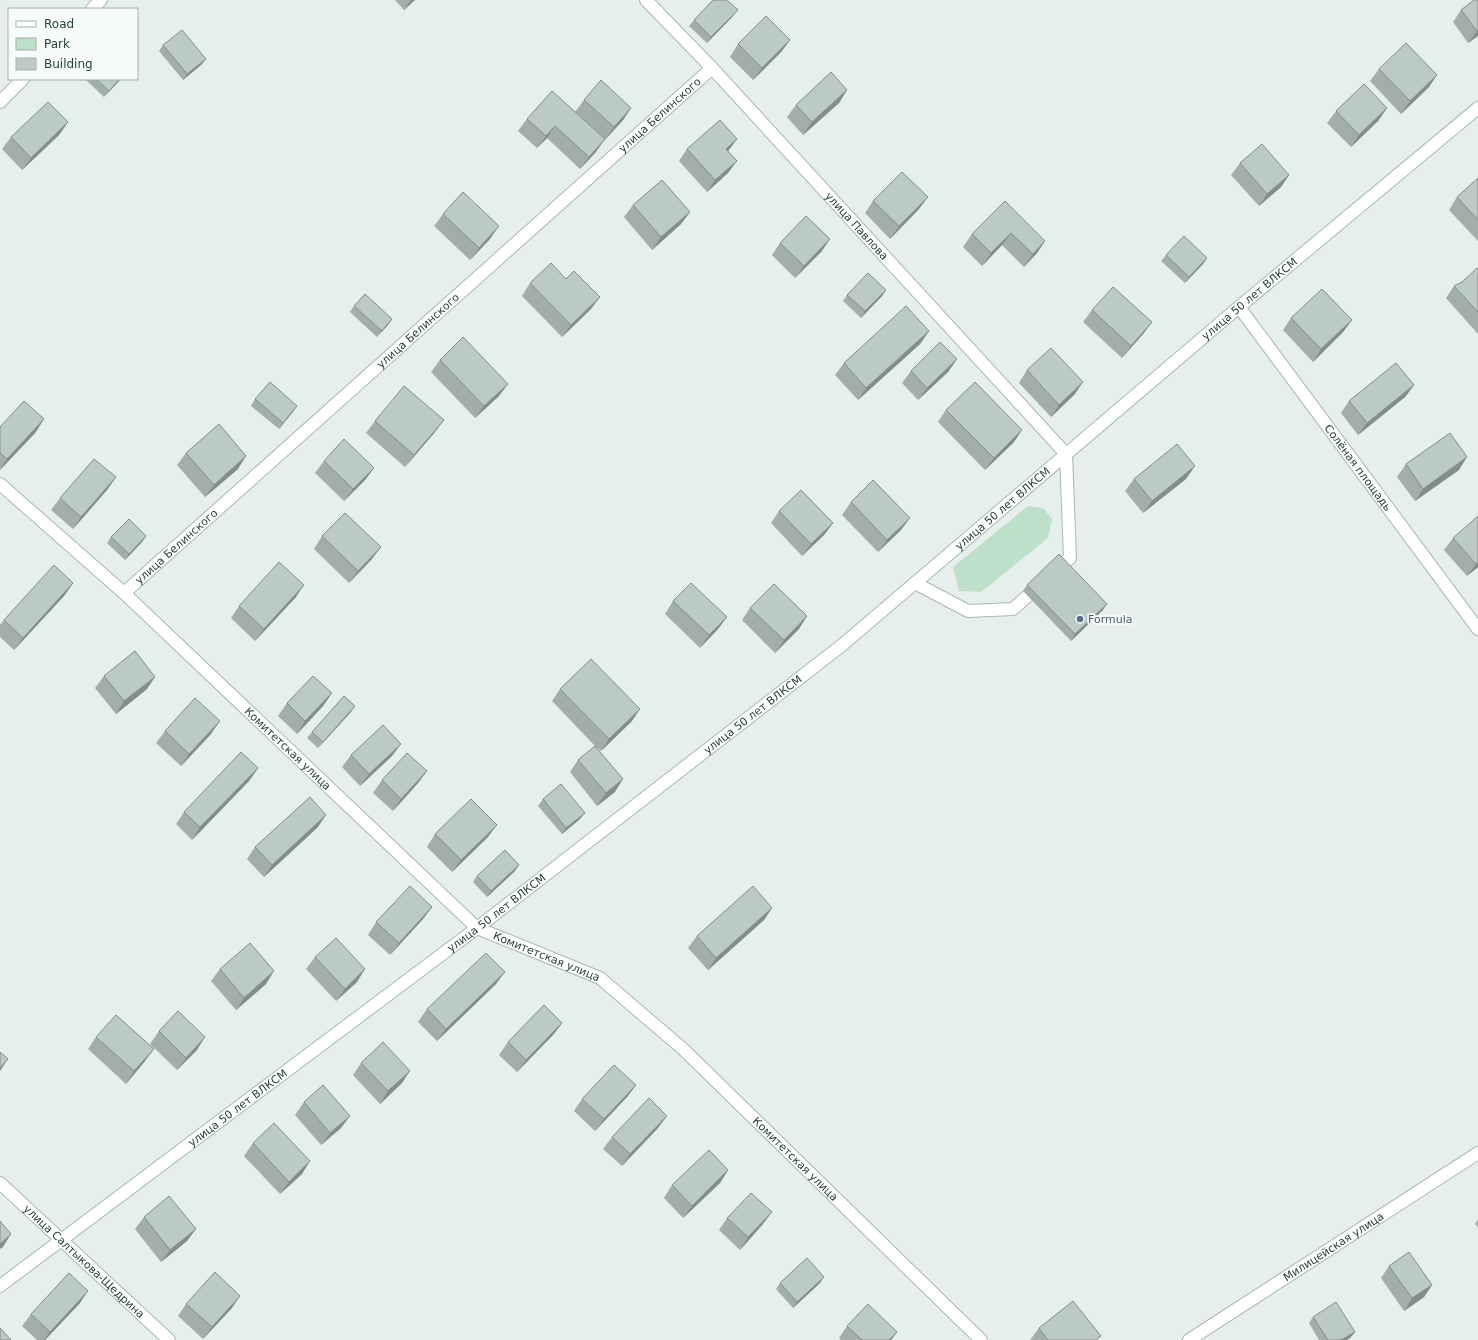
<svg xmlns="http://www.w3.org/2000/svg" width="1478" height="1340" viewBox="0 0 1478 1340" font-family="'DejaVu Sans',sans-serif">
<style>
.green{fill:#bfe0c8}
.lines{fill:none;stroke-linecap:round;stroke-linejoin:round}
.lane-casing{stroke:#a8b8b2;stroke-width:14}
.street-casing{stroke:#a8b8b2;stroke-width:14}
.secondary-casing{stroke:#a4bbb3;stroke-width:14}
.lane{stroke:#fff;stroke-width:12}
.street{stroke:#fff;stroke-width:12}
.secondary{stroke:#fff;stroke-width:12}
.wall{fill:#a1aea9}
.shaded-wall{fill:#838d89}
.building{fill:#bbcac4;stroke:#838d89}
.service-dot{fill:#5c6f8a;stroke:#f7fbf9;stroke-width:1.5}
.labels{text-anchor:middle;stroke-width:3.5;stroke-linejoin:round;paint-order:stroke}
.street-label{font-size:11px;fill:#24423a;stroke:#f7fbf9}
.service-label{font-size:11px;fill:#4e5e75;stroke:#f7fbf9;text-anchor:start}
</style>
<rect width="100%" height="100%" fill="#e6efeb"/>
<path class="green" d="M1028,506L1043,508L1052,519L1048,538L981,592L959,591L953,567Z"/>
<g class="lines">
<g class="lane-casing">
<path id="lane" d="M1055,572L1070,558L1066,454
M915,583L968,611L1013,609L1040,585"/>
</g>
<g class="street-casing">
<g id="street">
<path id="s1" d="M646,0L712,68L1066,454"/>
<path d="M92,9L101,0"/>
<path d="M0,102L23,79"/>
<path id="s2" d="M1239,307L1478,629"/>
<path id="s3" d="M0,484L124,593L477,928L600,978L683,1049L981,1340"/>
<path id="s4" d="M124,593L712,68"/>
<path id="s5" d="M0,1183L169,1340"/>
<path id="s6" d="M1189,1340L1478,1153"/>
</g>
</g>
<g class="secondary-casing">
<g id="secondary">
<path id="s7" d="M0,1286L477,928L841,646L1239,307L1478,108"/>
</g>
</g>
<use href="#lane" class="lane"/>
<use href="#street" class="street"/>
<use href="#secondary" class="secondary"/>
</g>
<path class="wall" d="M395,0H415L404,10Z
M1478,0V36L1468,43L1453,22L1461,10Z
M733,16L707,43L689,26L694,20Z
M790,40L781,52L753,80L730,57L738,44Z
M163,45L206,59L201,65L183,80L159,51Z
M1379,69L1429,87L1401,114L1370,81Z
M85,79H121L104,97Z
M847,90L839,103L803,135L787,117L796,105Z
M552,91L596,152L580,169L547,138L537,148L518,131L527,119Z
M584,100L631,108L623,120L605,140L575,112Z
M1387,108L1378,121L1351,147L1327,123L1336,111Z
M68,122L59,135L22,170L2,149L11,137Z
M737,139L728,151V173L707,192L679,161L687,149Z
M1240,163L1289,175L1281,187L1259,206L1231,175Z
M1478,178V241L1449,210L1457,197Z
M873,201L919,209L890,239L865,213Z
M1005,201L1045,241L1037,253L1024,267L1002,245L982,266L963,247L972,234Z
M633,205L690,212L681,224L652,250L624,217Z
M443,214L490,239L470,260L434,226Z
M830,239L821,252L795,278L772,255L780,243Z
M1166,255L1207,258L1203,264L1185,283L1161,261Z
M1478,269V334L1446,298L1454,286L1462,282Z
M530,283L591,309L562,337L522,296Z
M886,290L882,296L861,318L843,301L847,295Z
M354,306L392,319L388,325L377,337L350,312Z
M1092,310L1152,322L1143,334L1122,358L1083,322Z
M1291,318L1352,320L1343,332L1313,362L1283,330Z
M929,331L920,344L858,400L835,375L844,363Z
M957,359L948,372L918,400L902,383L911,371Z
M440,360L499,396L475,418L431,372Z
M1027,370L1075,394L1051,417L1019,383Z
M1414,385L1405,397L1358,435L1341,413L1349,401Z
M255,399L297,406L279,429L251,406Z
M946,410L1014,442L985,470L938,422Z
M375,421L435,432L405,467L366,433Z
M0,427L36,432L0,470Z
M186,453L238,469L205,497L177,465Z
M324,461L374,468L365,480L344,501L315,473Z
M1406,464L1459,470L1415,501L1397,477Z
M116,477L107,490L73,529L51,510L60,498Z
M1134,479H1186L1143,513L1125,491Z
M851,502L901,530L878,552L842,515Z
M779,511L833,523L824,535L802,556L771,523Z
M146,536L142,542L125,560L107,543L111,537Z
M322,536L372,559L349,583L314,549Z
M1453,538L1478,567L1467,576L1444,550Z
M73,583L64,596L14,650L0,637V625L4,620Z
M1027,585L1103,610L1071,641L1023,591Z
M296,597L255,641L231,618L239,606Z
M673,601L727,617L718,629L700,648L665,614Z
M750,608L799,629L775,653L742,620Z
M104,676L147,689L116,714L95,688Z
M560,689L632,721L601,751L597,747L615,792L597,806L570,772L578,760L595,746L552,701Z
M332,693L323,706L297,734L278,716L287,703Z
M351,712L318,748L307,738L312,732Z
M165,731L211,734L181,766L156,743Z
M351,755L392,756L360,786L342,767Z
M258,768L249,781L192,840L176,824L184,812Z
M427,771L418,783L393,811L373,793L382,780Z
M543,799L580,819L562,834L538,806Z
M318,827L264,877L247,859L255,847Z
M435,834L488,837L452,872L427,847Z
M515,871L487,897L473,882L477,876Z
M432,907L423,919L390,955L368,935L376,922Z
M772,908L764,920L708,970L688,948L697,936Z
M315,957L357,982L336,1001L306,969Z
M220,969L266,984L236,1010L211,981Z
M496,984L437,1041L418,1022L427,1009Z
M562,1023L553,1035L517,1072L499,1055L508,1042Z
M159,1031L197,1050L177,1070L150,1044Z
M96,1037L145,1061L126,1084L88,1049Z
M361,1063L402,1083L380,1104L353,1075Z
M636,1085L627,1097L595,1131L574,1111L582,1099Z
M304,1102L341,1128L321,1145L295,1115Z
M658,1128L622,1166L603,1149L612,1137Z
M253,1143L302,1174L280,1194L244,1156Z
M728,1170L720,1183L683,1218L664,1198L672,1185Z
M144,1217L187,1241L161,1262L135,1229Z
M727,1218L763,1224L740,1250L719,1230Z
M1478,1219V1227L1475,1224Z
M1389,1266L1432,1285L1424,1297L1404,1311L1381,1278Z
M780,1283H820L793,1308L776,1289Z
M80,1303L45,1340H37L22,1326L31,1314Z
M186,1304L232,1308L203,1339L178,1316Z
M1313,1317L1355,1332L1350,1338L1347,1340H1319L1309,1323Z
M847,1326L897,1332L891,1340H841L839,1338Z
M1039,1328L1098,1340H1030Z"/>
<path class="shaded-wall" d="M411,0H415L404,10Z
M738,10L733,16L707,43L711,37Z
M1478,30V36L1468,43L1477,31Z
M790,40L781,52L753,80L762,68Z
M206,59L201,65L183,80L187,74Z
M1437,75L1429,87L1401,114L1410,101Z
M120,79H121L119,81L104,97L109,91Z
M847,90L839,103L803,135L812,122Z
M631,108L623,120L605,140L614,127Z
M1387,108L1378,121L1351,147L1359,135Z
M68,122L59,135L22,170L31,158Z
M555,126L547,138L537,148L546,136Z
M605,139L596,152L580,169L589,157Z
M737,139L728,151L726,149Z
M737,161L728,173L707,192L715,180Z
M1289,175L1281,187L1259,206L1267,194Z
M928,197L919,209L890,239L899,226Z
M690,212L681,224L652,250L661,237Z
M499,226L490,239L470,260L479,248Z
M1011,233L1002,245L982,266L991,253Z
M830,239L821,252L795,278L804,266Z
M1045,241L1037,253L1024,267L1033,254Z
M1207,258L1203,264L1185,283L1189,277Z
M886,290L882,296L861,318L865,311Z
M600,297L591,309L562,337L571,325Z
M392,319L388,325L377,337Z
M1352,320L1343,332L1313,362L1321,349Z
M1152,322L1143,334L1122,358L1131,346Z
M929,331L920,344L858,400L866,388Z
M957,359L948,372L918,400L927,388Z
M1083,382L1075,394L1051,417L1059,405Z
M508,384L499,396L475,418L484,406Z
M1414,385L1405,397L1358,435L1367,423Z
M297,406L293,412L279,429L283,423Z
M44,419L36,432L0,470L7,459Z
M444,420L435,432L405,467L414,455Z
M1022,430L1014,442L985,470L994,458Z
M246,456L238,469L205,497L214,485Z
M1467,457L1459,470L1415,501L1423,489Z
M1195,466L1186,479L1143,513L1152,501Z
M374,468L365,480L344,501L353,489Z
M116,477L107,490L73,529L81,517Z
M910,518L901,530L878,552L887,540Z
M833,523L824,535L802,556L811,544Z
M146,536L142,542L125,560L129,554Z
M381,547L372,559L349,583L358,571Z
M1478,562V567L1467,576L1476,564Z
M73,583L64,596L14,650L23,638Z
M304,585L296,597L255,641L264,629Z
M1107,604L1103,610L1071,641L1075,634Z
M807,616L799,629L775,653L784,640Z
M727,617L718,629L700,648L709,635Z
M155,677L147,689L116,714L124,701Z
M332,693L323,706L297,734L305,721Z
M355,706L351,712L318,748L323,742Z
M640,709L632,721L601,751L609,739Z
M220,721L211,734L181,766L189,754Z
M401,744L392,756L360,786L369,774Z
M258,768L249,781L192,840L200,827Z
M427,771L418,783L393,811L401,799Z
M623,779L615,792L597,806L606,793Z
M585,813L580,819L562,834L566,828Z
M326,815L318,827L264,877L272,865Z
M497,825L488,837L452,872L461,860Z
M519,865L515,871L487,897L491,891Z
M432,907L423,919L390,955L399,943Z
M772,908L764,920L708,970L716,958Z
M365,969L357,982L336,1001L345,989Z
M274,971L266,984L236,1010L244,998Z
M505,972L496,984L437,1041L446,1029Z
M562,1023L553,1035L517,1072L526,1060Z
M205,1037L197,1050L177,1070L186,1058Z
M154,1049L145,1061L126,1084L134,1071Z
M8,1059L0,1071V1068Z
M410,1071L402,1083L380,1104L388,1091Z
M636,1085L627,1097L595,1131L604,1119Z
M350,1116L341,1128L321,1145L330,1133Z
M667,1116L658,1128L622,1166L630,1154Z
M310,1161L302,1174L280,1194L289,1182Z
M728,1170L720,1183L683,1218L692,1206Z
M772,1212L763,1224L740,1250L748,1237Z
M196,1229L187,1241L161,1262L170,1250Z
M11,1234L3,1247L0,1249V1244Z
M824,1277L820,1283L793,1308L797,1302Z
M1432,1285L1424,1297L1404,1311L1412,1298Z
M88,1291L80,1303L45,1340H44L50,1332Z
M240,1296L232,1308L203,1339L212,1327Z
M897,1332L891,1340H889Z
M1355,1332L1350,1338L1347,1340H1341Z"/>
<path class="building" d="M713,0H727L738,10L711,37L694,20Z
M1474,0H1478V30L1477,31L1461,10Z
M766,16L790,40L762,68L738,44Z
M182,30L206,59L187,74L163,45Z
M1406,43L1437,75L1410,101L1379,69Z
M831,72L847,90L812,122L796,105Z
M96,79H120L109,91Z
M601,80L631,108L614,127L584,100Z
M1364,84L1387,108L1359,135L1336,111Z
M552,91L605,139L589,157L555,126L546,136L527,119Z
M48,102L68,122L31,158L11,137Z
M720,120L737,139L726,149L737,161L715,180L687,149Z
M1262,144L1289,175L1267,194L1240,163Z
M902,172L928,197L899,226L873,201Z
M1478,178V220L1457,197Z
M662,180L690,212L661,237L633,205Z
M463,192L499,226L479,248L443,214Z
M1005,201L1045,241L1033,254L1011,233L991,253L972,234Z
M806,216L830,239L804,266L780,243Z
M1184,236L1207,258L1189,277L1166,255Z
M551,263L566,279L574,271L600,297L571,325L530,283Z
M1477,268L1478,269V312L1454,286L1462,282Z
M868,273L886,290L865,311L847,295Z
M1113,287L1152,322L1131,346L1092,310Z
M1322,289L1352,320L1321,349L1291,318Z
M365,294L392,319L382,331L354,306Z
M906,306L929,331L866,388L844,363Z
M463,337L508,384L484,406L440,360Z
M940,342L957,359L927,388L911,371Z
M1051,348L1083,382L1059,405L1027,370Z
M1396,363L1414,385L1367,423L1349,401Z
M270,382L297,406L283,423L255,399Z
M975,382L1022,430L994,458L946,410Z
M404,386L444,420L414,455L375,421Z
M24,401L44,419L7,459L0,453V427Z
M219,424L246,456L214,485L186,453Z
M1450,433L1467,457L1423,489L1406,464Z
M344,439L374,468L353,489L324,461Z
M1177,444L1195,466L1152,501L1134,479Z
M94,459L116,477L81,517L60,498Z
M873,480L910,518L887,540L851,502Z
M801,490L833,523L811,544L779,511Z
M345,513L381,547L358,571L322,536Z
M1478,516V562L1476,564L1453,538Z
M129,519L146,536L129,554L111,537Z
M1059,554L1107,604L1075,634L1027,585Z
M279,562L304,585L264,629L239,606Z
M54,565L73,583L23,638L4,620Z
M691,583L727,617L709,635L673,601Z
M774,584L807,616L784,640L750,608Z
M135,651L155,677L124,701L104,676Z
M591,659L640,709L609,739L560,689Z
M313,676L332,693L305,721L287,703Z
M344,696L355,706L323,742L312,732Z
M195,698L220,721L189,754L165,731Z
M383,725L401,744L369,774L351,755Z
M595,746L623,779L606,793L578,760Z
M241,752L258,768L200,827L184,812Z
M407,753L427,771L401,799L382,780Z
M561,784L585,813L566,828L543,799Z
M310,797L326,815L272,865L255,847Z
M471,799L497,825L461,860L435,834Z
M505,850L519,865L491,891L477,876Z
M410,886L432,907L399,943L376,922Z
M753,886L772,908L716,958L697,936Z
M336,938L365,969L345,989L315,957Z
M250,943L274,971L244,998L220,969Z
M486,953L505,972L446,1029L427,1009Z
M544,1005L562,1023L526,1060L508,1042Z
M178,1011L205,1037L186,1058L159,1031Z
M116,1015L154,1049L134,1071L96,1037Z
M383,1042L410,1071L388,1091L361,1063Z
M0,1052L8,1059L0,1068Z
M614,1065L636,1085L604,1119L582,1099Z
M323,1085L350,1116L330,1133L304,1102Z
M649,1098L667,1116L630,1154L612,1137Z
M274,1123L310,1161L289,1182L253,1143Z
M709,1150L728,1170L692,1206L672,1185Z
M751,1193L772,1212L748,1237L727,1218Z
M169,1196L196,1229L170,1250L144,1217Z
M0,1221L11,1234L0,1244Z
M1409,1252L1432,1285L1412,1298L1389,1266Z
M807,1258L824,1277L797,1302L780,1283Z
M215,1272L240,1296L212,1327L186,1304Z
M69,1273L88,1291L50,1332L31,1314Z
M1073,1301L1101,1336L1096,1340H1048L1039,1328Z
M1336,1302L1355,1332L1341,1340H1328L1313,1317Z
M868,1304L897,1332L889,1340H862L847,1326Z
M0,1328L11,1340H0Z"/>
<circle class="service-dot" cx="1080" cy="619" r="4"/>
<g class="labels">
<g class="street-label">
<text dy="4" stroke="none"><textPath href="#s4" startOffset="718">улица Белинского</textPath></text>
<text dy="4" stroke="none"><textPath href="#s1" startOffset="309">улица Павлова</textPath></text>
<text dy="4" stroke="none"><textPath href="#s7" startOffset="1593">улица 50 лет ВЛКСМ</textPath></text>
<text dy="4" stroke="none"><textPath href="#s4" startOffset="394">улица Белинского</textPath></text>
<text dy="4" stroke="none"><textPath href="#s2" startOffset="200">Солёная площадь</textPath></text>
<text dy="4" stroke="none"><textPath href="#s7" startOffset="1269">улица 50 лет ВЛКСМ</textPath></text>
<text dy="4" stroke="none"><textPath href="#s4" startOffset="70">улица Белинского</textPath></text>
<text dy="4" stroke="none"><textPath href="#s7" startOffset="945">улица 50 лет ВЛКСМ</textPath></text>
<text dy="4" stroke="none"><textPath href="#s3" startOffset="391">Комитетская улица</textPath></text>
<text dy="4" stroke="none"><textPath href="#s7" startOffset="621">улица 50 лет ВЛКСМ</textPath></text>
<text dy="4" stroke="none"><textPath href="#s3" startOffset="727">Комитетская улица</textPath></text>
<text dy="4" stroke="none"><textPath href="#s7" startOffset="297">улица 50 лет ВЛКСМ</textPath></text>
<text dy="4" stroke="none"><textPath href="#s3" startOffset="1051">Комитетская улица</textPath></text>
<text dy="4" stroke="none"><textPath href="#s6" startOffset="172">Милицейская улица</textPath></text>
<text dy="4" stroke="none"><textPath href="#s5" startOffset="115">улица Салтыкова-Щедрина</textPath></text>
</g>
<g class="service-label">
<text x="1088" y="623">Formula</text>
</g>
</g>
<rect x="8" y="8" width="130" height="72" fill="#f7fbf9" stroke="#a3b1ad"/>
<rect x="16" y="21" width="20" height="6" fill="#ffffff" stroke="#a3b1ad"/>
<text x="44" y="28" font-size="12" fill="#24423a">Road</text>
<rect x="16" y="38" width="20" height="12" fill="#bfe0c8" stroke="#a3b1ad"/>
<text x="44" y="48" font-size="12" fill="#24423a">Park</text>
<rect x="16" y="58" width="20" height="12" fill="#bbcac4" stroke="#a3b1ad"/>
<text x="44" y="68" font-size="12" fill="#24423a">Building</text>
</svg>
